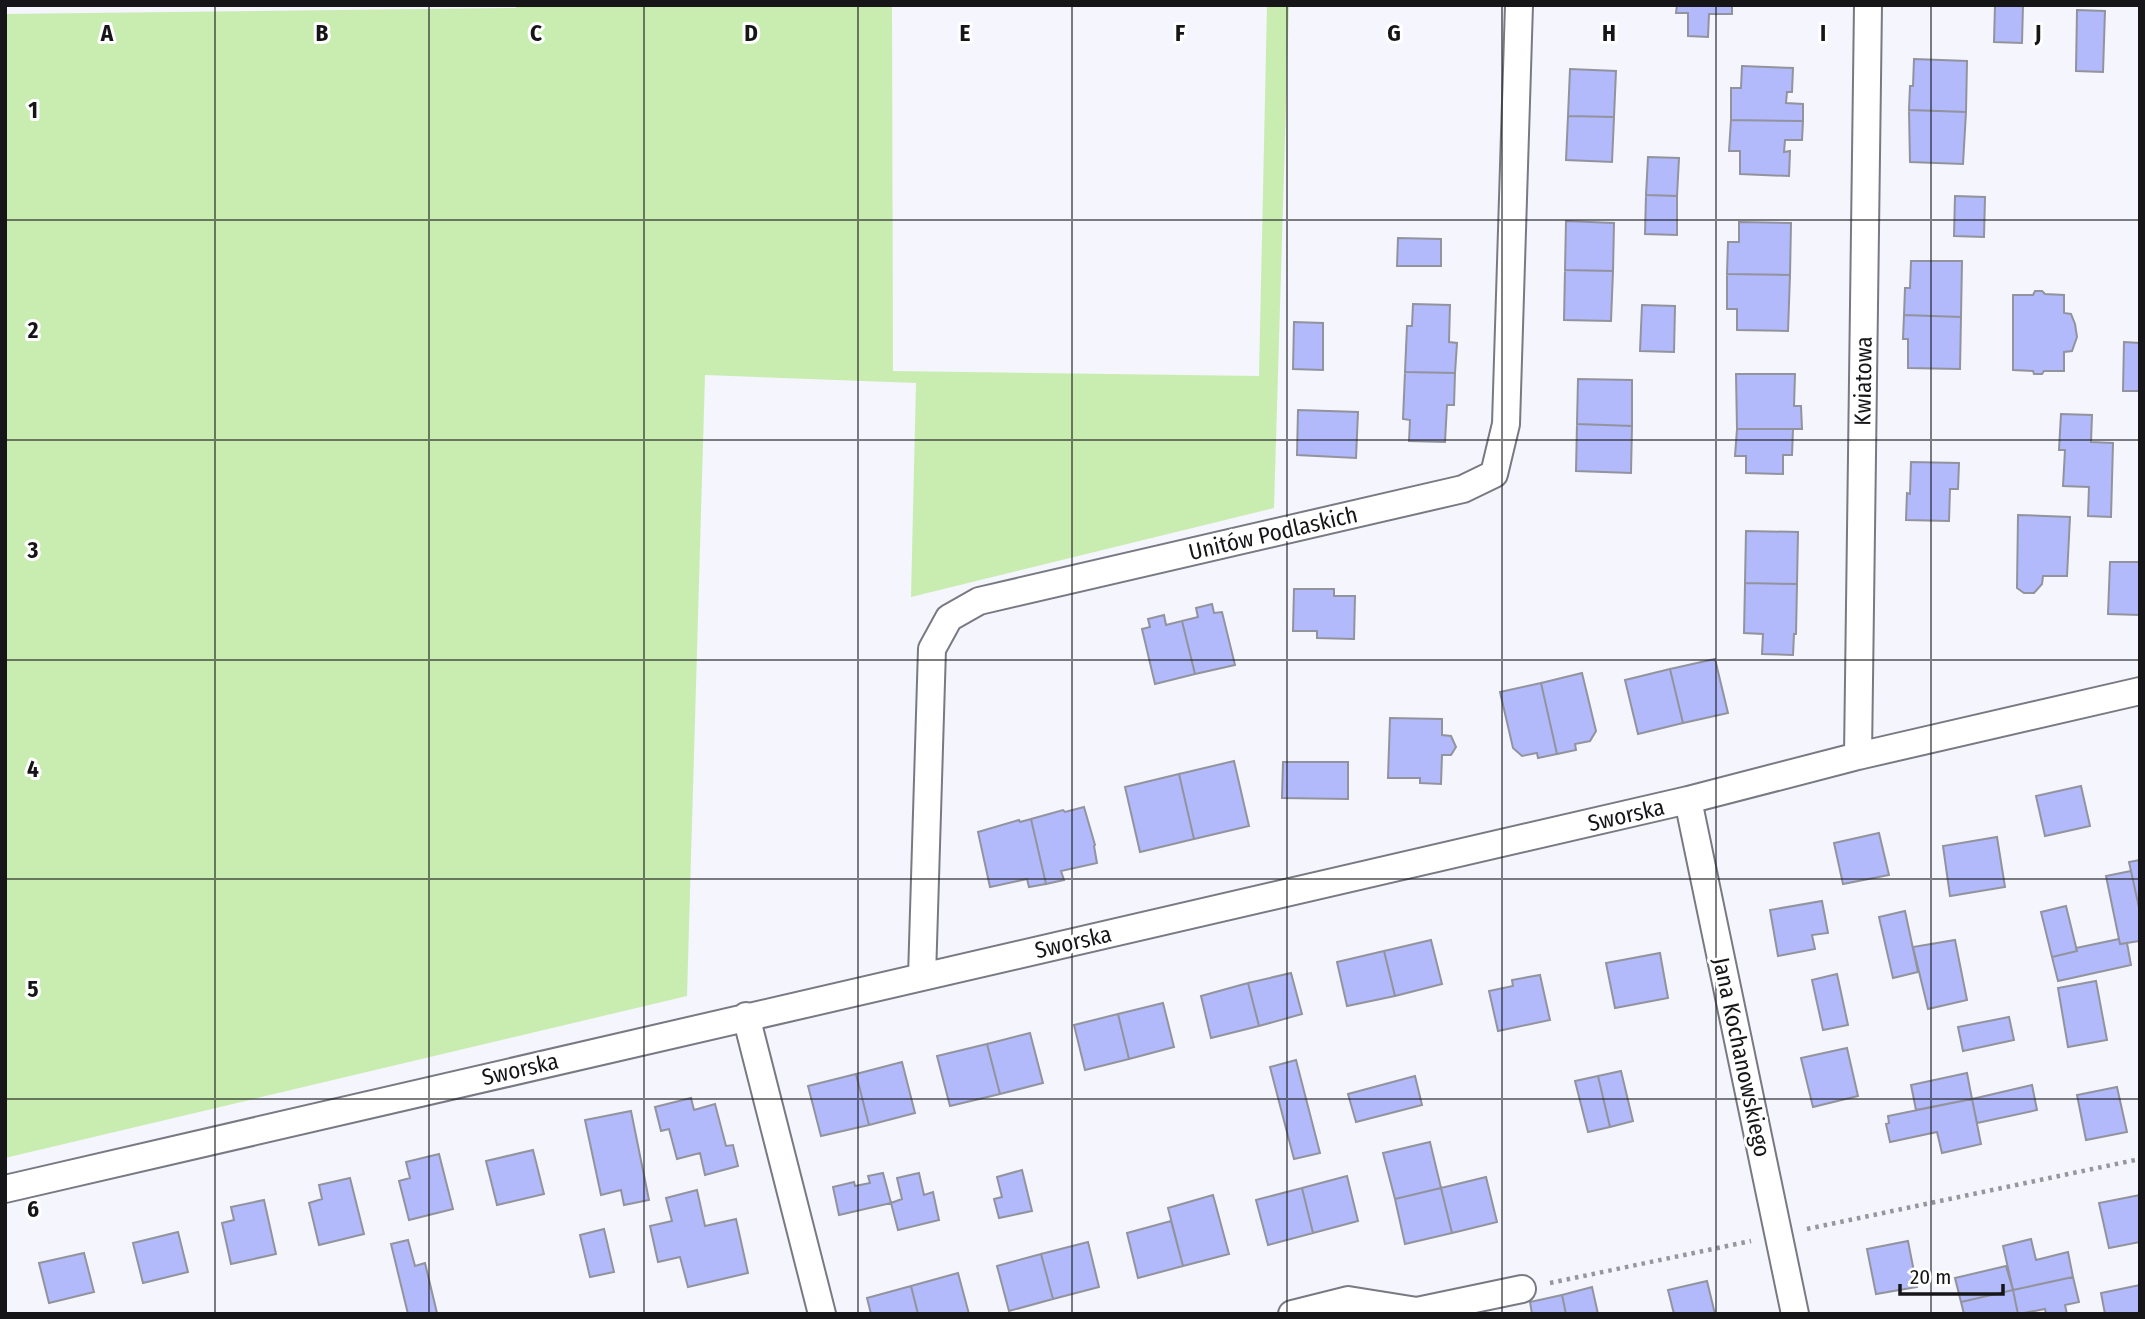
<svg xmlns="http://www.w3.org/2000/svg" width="2145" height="1319" viewBox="0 0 2145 1319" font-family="'Fira Sans Condensed',sans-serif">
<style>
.green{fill:#c9edb0}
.building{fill:#b2bafc;stroke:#92939d;stroke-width:2}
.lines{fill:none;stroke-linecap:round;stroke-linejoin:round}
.minor-casing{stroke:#787982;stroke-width:30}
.path{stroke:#96979d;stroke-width:4.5;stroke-dasharray:3.5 5;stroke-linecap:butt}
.minor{stroke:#fff;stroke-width:26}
.grid{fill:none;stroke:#161619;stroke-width:2;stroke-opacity:0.55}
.labels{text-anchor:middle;stroke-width:6;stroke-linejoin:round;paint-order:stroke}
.street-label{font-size:23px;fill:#161619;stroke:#fff}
.grid-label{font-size:23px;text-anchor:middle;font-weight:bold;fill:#161619;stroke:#fff;stroke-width:6;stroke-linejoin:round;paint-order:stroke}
</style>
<rect width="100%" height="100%" fill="#f4f5fd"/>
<path class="green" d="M517,5H892L893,371L1259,376L1267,5H1289L1274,508L911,597L916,383L705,375L687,996L5,1158V14L516,8Z"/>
<path class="building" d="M1677,5H1732V14H1709L1708,37L1688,36V13H1676Z
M1995,5H2023L2022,43L1994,42Z
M2077,10L2105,11L2103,72L2076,71Z
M1914,59L1967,61L1966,112L1909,110L1910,86H1913Z
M1742,66L1793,68L1792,92H1787L1786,103L1803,104V121L1731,120V88H1741Z
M1570,69L1616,71L1614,117L1568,116Z
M1909,110L1966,112L1963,164L1910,162Z
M1568,116L1614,117L1612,162L1566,160Z
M1731,120L1803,121L1802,140H1785L1784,152L1790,151L1789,176L1740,174V151H1729Z
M1648,157L1679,158L1677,196L1646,195Z
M1646,195L1677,196V235L1645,234Z
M1955,196L1985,197L1984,237L1954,236Z
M1566,221L1614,223L1613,271L1565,270Z
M1739,222L1791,223L1790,275L1727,274L1728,242H1739Z
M1398,238L1441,239V266H1397Z
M1911,261H1962L1961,317L1904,315L1905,288H1910Z
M1565,270L1613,271L1611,321L1564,320Z
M1727,274L1790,275L1788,331L1737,330V309H1727Z
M2035,291H2042L2045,294L2064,295V313L2071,314L2075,324L2077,337L2072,351L2064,352V371H2044L2042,374H2034L2033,371L2013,370V295H2033Z
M1413,304L1450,305L1449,342L1457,343L1455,373L1405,372L1407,326H1412Z
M1642,305L1675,306L1674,352L1640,351Z
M1904,315L1961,317L1960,369L1908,368V339H1903Z
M1294,322L1323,323V370L1293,369Z
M2124,342L2140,343V391H2123Z
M1405,372L1455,373L1454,405H1447L1445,442L1409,441L1410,420L1403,419Z
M1736,374H1795L1794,406H1801L1802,429H1737Z
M1578,379L1632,380V426L1577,424Z
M1298,410L1358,412L1356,458L1297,455Z
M2061,414L2092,415L2091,442L2113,443L2111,517L2088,516L2089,487L2063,486L2065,450H2059Z
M1577,424L1632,426L1631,473L1576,471Z
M1737,429H1793L1792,455H1783V474L1746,473V456H1735Z
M1911,462L1959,463L1958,489H1950L1949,521L1906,520L1907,493L1910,494Z
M2018,515L2070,517L2067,576H2043L2042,584L2034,593H2024L2017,588Z
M1746,531L1798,532L1797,584L1745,583Z
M2110,562H2140V615L2108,614Z
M1745,583L1797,584L1796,634H1794L1793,655L1762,654L1763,634L1744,633Z
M1294,589H1334V596H1355L1354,639L1317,638V631H1293Z
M1212,604L1214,613L1222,612L1235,665L1195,674L1182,621L1198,617L1196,608Z
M1164,615L1166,625L1182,621L1195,674L1155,684L1142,629L1150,627L1148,619Z
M1715,659L1728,713L1683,723L1670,669Z
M1670,669L1683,723L1638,734L1625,680Z
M1582,673L1596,731L1590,741L1575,744L1576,750L1557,754L1541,683Z
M1541,683L1557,754L1538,758L1537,753L1522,756L1513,748L1500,692Z
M1390,718L1442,719V735L1451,736L1456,747L1451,755H1442L1441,784L1420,783V778H1388Z
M1234,761L1249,826L1194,839L1179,774Z
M1283,762H1348V799L1282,798Z
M1179,774L1194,839L1140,852L1125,787Z
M2081,786L2090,826L2045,836L2036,796Z
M1084,807L1095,845L1094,846L1097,863L1061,871L1064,880L1046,884L1031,819L1063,810L1065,812Z
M1031,819L1046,884L1029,887L1027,879L990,887L978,832L1019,820L1020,822Z
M1879,833L1889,875L1843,884L1834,843Z
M1997,837L2005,887L1950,896L1943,846Z
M2140,860V912L2129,862Z
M2131,871L2140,912V941L2120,944L2106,876Z
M1822,901L1828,933L1812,935L1815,949L1778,956L1770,910Z
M2066,906L2077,951L2052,957L2041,912Z
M1905,911L1918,972L1893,978L1879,917Z
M2119,939L2120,944L2127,943L2131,965L2058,981L2052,957L2077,951L2076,948Z
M1431,940L1442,984L1395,996L1384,951Z
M1955,940L1967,1000L1928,1009L1913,947Z
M1384,951L1395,996L1347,1006L1337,962Z
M1660,953L1668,998L1615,1008L1606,963Z
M1291,973L1302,1014L1259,1026L1248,983Z
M1837,974L1848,1025L1823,1030L1812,980Z
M1540,975L1550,1020L1498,1031L1489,991L1513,986L1512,980Z
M2096,981L2107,1040L2068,1047L2058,988Z
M1248,983L1259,1026L1211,1038L1201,996Z
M1163,1003L1174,1047L1129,1059L1118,1014Z
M1118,1014L1129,1059L1085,1070L1074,1025Z
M2009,1017L2014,1040L1963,1051L1958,1027Z
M1030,1033L1043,1083L1000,1094L987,1044Z
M987,1044L1000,1094L950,1106L937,1056Z
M1847,1048L1858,1096L1813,1107L1801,1058Z
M1296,1060L1320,1153L1294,1159L1270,1067Z
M902,1062L915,1113L869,1125L856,1074Z
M1621,1071L1633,1121L1610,1127L1598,1076Z
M1967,1073L1972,1099L1916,1110L1911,1085Z
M856,1074L869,1125L821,1136L808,1086Z
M1415,1076L1422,1105L1356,1122L1348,1094Z
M1598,1076L1610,1127L1588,1132L1575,1081Z
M2032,1085L2037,1110L1977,1123L1972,1099Z
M2117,1087L2127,1132L2086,1140L2077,1095Z
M691,1098L694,1110L715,1104L726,1146L733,1145L738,1166L705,1175L700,1153L677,1159L669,1129L661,1131L655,1107Z
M1972,1099L1981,1144L1942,1153L1937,1132L1890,1142L1886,1124L1889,1123L1888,1116Z
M631,1111L649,1200L624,1205L621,1190L601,1195L585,1120Z
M1430,1142L1441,1188L1395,1199L1383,1153Z
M533,1150L544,1194L497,1205L486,1161Z
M439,1154L453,1209L409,1220L399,1181L410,1178L406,1162Z
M1022,1170L1032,1211L999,1218L994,1199L1002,1197L997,1177Z
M883,1173L891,1203L839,1215L833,1187L854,1182L855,1186L870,1183L868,1176Z
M919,1173L924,1195L933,1192L939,1220L898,1230L891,1203L902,1199L897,1178Z
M1347,1176L1358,1221L1313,1233L1302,1188Z
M1486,1177L1497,1222L1452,1233L1441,1188Z
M350,1178L364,1234L319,1245L309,1203L322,1199L319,1185Z
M1302,1188L1313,1233L1268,1245L1256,1200Z
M1441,1188L1452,1233L1405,1244L1395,1199Z
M697,1190L705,1226L736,1219L748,1273L688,1287L680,1257L658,1262L650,1226L672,1221L666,1198Z
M1213,1195L1229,1254L1183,1266L1168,1208Z
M2140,1195V1242L2109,1248L2099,1203Z
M264,1200L276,1254L231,1264L222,1223L234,1220L231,1207Z
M1171,1221L1183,1266L1138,1278L1127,1233Z
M604,1229L614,1272L590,1277L580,1235Z
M178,1232L188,1272L143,1283L133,1243Z
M2031,1239L2036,1260L2068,1252L2073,1277L2013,1290L2003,1246Z
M408,1240L415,1266L425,1263L437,1313L408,1314L391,1244Z
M1908,1241L1917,1287L1876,1294L1867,1249Z
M1088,1242L1099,1287L1053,1299L1041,1254Z
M84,1253L94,1292L49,1303L39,1263Z
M1041,1254L1053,1299L1009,1311L997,1266Z
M2006,1266L2013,1290L1961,1302L1955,1278Z
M958,1273L969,1314H918L911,1286Z
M2073,1277L2079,1302L2065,1305L2067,1314H2046L2045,1309L2018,1314L2013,1290Z
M1707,1281L1715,1314H1674L1668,1290Z
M2140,1285V1314H2105L2101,1293Z
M911,1286L918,1314H871L867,1298Z
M1592,1287L1598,1314H1566L1562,1295Z
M2013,1290L2018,1314H1964L1961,1302Z
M1562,1295L1566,1314H1532L1530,1302Z"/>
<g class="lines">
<g class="minor-casing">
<path id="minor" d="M1858,756L1868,5
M1688,800L1795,1314
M922,977L932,649L949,618L979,601L1463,489L1494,474L1506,424L1519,5
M746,1016L822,1314
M5,1189L1688,800L1858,756L2140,691
M1292,1314L1348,1300L1417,1311L1522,1289"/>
</g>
<path class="path" d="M1807,1229L2140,1159
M1550,1283L1751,1241"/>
<use href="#minor" class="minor"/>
</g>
<path class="grid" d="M215,5V1314M429,5V1314M644,5V1314M858,5V1314M1072,5V1314M1287,5V1314M1502,5V1314M1716,5V1314M1931,5V1314M5,220H2140M5,440H2140M5,660H2140M5,879H2140M5,1099H2140"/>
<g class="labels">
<g class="street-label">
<text transform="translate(1863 381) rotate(-89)" y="8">Kwiatowa</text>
<text transform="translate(1273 533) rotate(-13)" y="8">Unitów Podlaskich</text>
<text transform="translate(1626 815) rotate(-13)" y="8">Sworska</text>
<text transform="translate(1073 942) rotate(-13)" y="8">Sworska</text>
<text transform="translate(1742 1057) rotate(78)" y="8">Jana Kochanowskiego</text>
<text transform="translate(520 1069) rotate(-13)" y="8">Sworska</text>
</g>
</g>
<g class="grid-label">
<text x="107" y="41">A</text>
<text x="322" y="41">B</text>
<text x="536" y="41">C</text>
<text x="751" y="41">D</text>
<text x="965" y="41">E</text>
<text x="1180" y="41">F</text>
<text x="1394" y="41">G</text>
<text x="1609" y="41">H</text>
<text x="1823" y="41">I</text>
<text x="2038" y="41">J</text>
<text x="33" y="118">1</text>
<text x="33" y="338">2</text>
<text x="33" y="558">3</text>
<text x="33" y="777">4</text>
<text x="33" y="997">5</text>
<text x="33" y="1217">6</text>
</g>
<rect width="2145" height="1319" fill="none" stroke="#161619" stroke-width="14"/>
<path d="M1900 1284v10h103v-10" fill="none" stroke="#161619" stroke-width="3.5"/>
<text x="1910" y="1284" font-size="21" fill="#161619" stroke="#ffffff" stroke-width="5" paint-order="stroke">20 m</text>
</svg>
